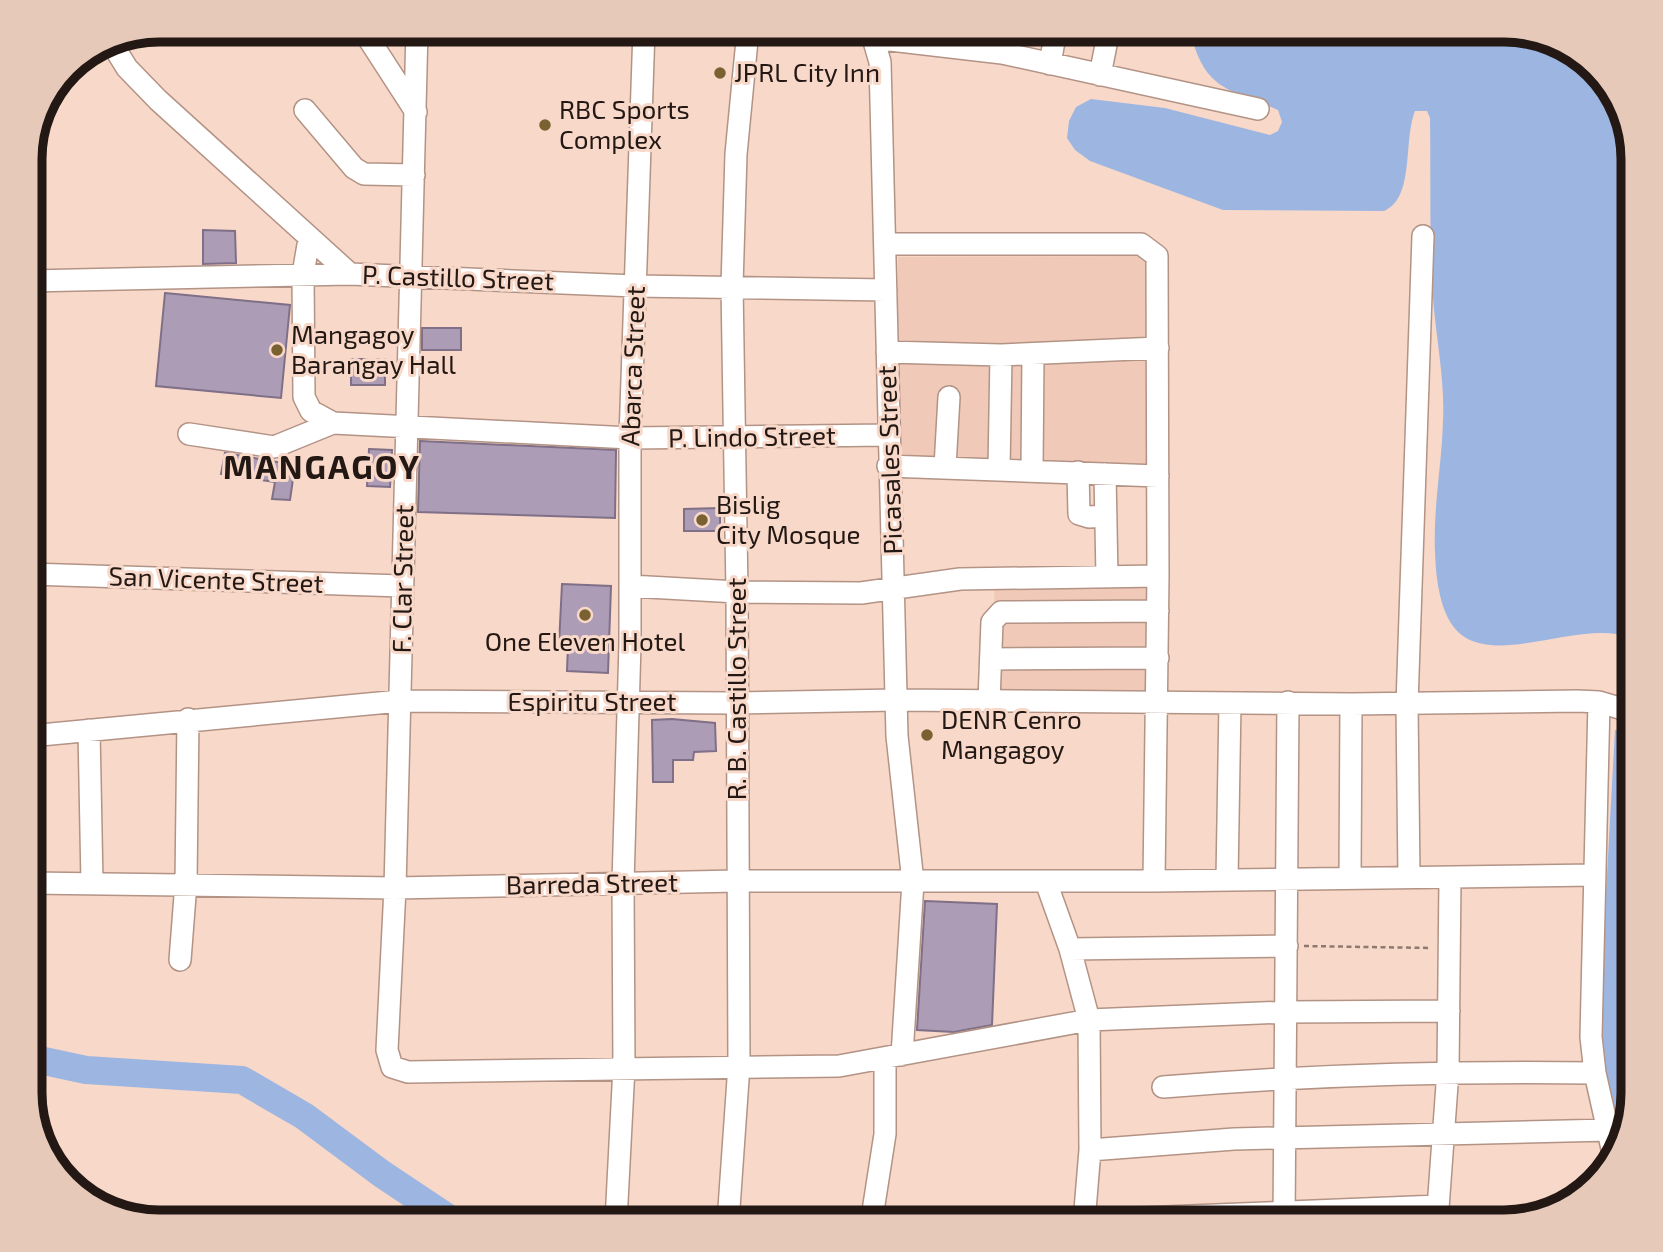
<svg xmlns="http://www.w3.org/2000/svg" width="1663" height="1252" viewBox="0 0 1663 1252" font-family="'Exo 2',sans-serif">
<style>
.built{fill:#f1c9b8}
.water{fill:#9db6e1}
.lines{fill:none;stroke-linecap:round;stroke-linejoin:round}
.river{stroke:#9db6e1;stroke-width:28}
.building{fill:#ad9cb6;stroke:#7f6f87;stroke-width:2}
.minor-casing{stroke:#b29385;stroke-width:24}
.path{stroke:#8f796f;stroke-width:2.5;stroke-dasharray:5 3.5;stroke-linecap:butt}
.minor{stroke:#fff;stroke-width:21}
.poi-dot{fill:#796132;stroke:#f8d8c9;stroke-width:2.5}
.labels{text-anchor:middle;stroke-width:6;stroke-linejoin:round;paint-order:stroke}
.poi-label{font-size:26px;fill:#231813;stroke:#f8d8c9;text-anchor:start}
.street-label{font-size:26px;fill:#231813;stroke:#f8d8c9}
.district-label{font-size:33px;font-weight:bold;letter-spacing:2px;fill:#231813;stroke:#f8d8c9}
.rim{fill:none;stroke:#231813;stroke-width:9}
</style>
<rect width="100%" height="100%" fill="#f8d8c9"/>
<path class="built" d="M1150,256L1154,472L898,465V257Z
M1154,583L1152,696H997L994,586Z"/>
<path class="water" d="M1190,30H1505L1583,57L1620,102L1633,158V638C1582,619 1509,662 1466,638C1440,623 1436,579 1435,552C1433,508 1442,463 1443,420C1445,380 1436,338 1433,298C1429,238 1431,178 1430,118L1427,111H1415C1403,141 1415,198 1384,211L1223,210L1090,161L1075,150L1067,138L1069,121L1076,107L1091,99L1165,108L1270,135L1278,131L1282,122L1278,110C1228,88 1204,91 1190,30Z
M1615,730H1633V1094L1617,1140L1602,1058V965Z"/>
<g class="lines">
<path class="river" d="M30,1058L86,1070L242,1080L304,1116L382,1174L454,1222"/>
</g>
<path class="building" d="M203,230L235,231L236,263L203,264Z
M165,293L290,305L281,398L156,386Z
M422,328H461V350H422Z
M351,359H385V385H351Z
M420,441L616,450L615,518L418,512Z
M369,449L392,450L390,487L367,486Z
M225,453L295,465L290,500L272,499L275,482L221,474Z
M720,508V531H684V509Z
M562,584L611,586L608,673L567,671L568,645L559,644Z
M672,719L715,723L716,751L694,752L693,760H673V782H653L652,720Z
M925,901L997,904L992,1025L954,1032L917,1030Z"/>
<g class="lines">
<g class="minor-casing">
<path id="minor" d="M363,30L416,112
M417,30L395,888L387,1050L392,1067L408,1072L839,1066L1089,1020L1287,1012L1449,1011
M861,30L873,38L1002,53L1258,109
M873,38L880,62L897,736L913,882L902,1055
M114,47L127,68L158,100L350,274
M1002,53L1007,30
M1050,64L1056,30
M1100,75L1109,30
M305,110L354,168L364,174L414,175
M309,239L303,274L304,397L311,411L333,423L630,438L888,435
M887,244H1141L1157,256L1158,576L1154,881
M30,281L350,274L635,286L886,290
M887,352L1001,355L1158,348
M189,434L274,447L333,423
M888,466L1158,476
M945,467L949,397
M999,469L1001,355
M1032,470L1033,354
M1078,472L1079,514L1089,517L1106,516
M1105,474L1107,577
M30,574L402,586
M630,586L737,592L861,593L960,579L1158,576
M991,659L1158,658
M989,701L992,622L1001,612L1158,611
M1599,702L1591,1037L1595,1073L1613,1153
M89,730L92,883
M30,736L400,701L736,703L895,700L1351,704L1577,701L1599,702L1633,712
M1409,877L1407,704L1423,236
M1350,878L1351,704
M1227,879L1230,703
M1046,882L1070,949L1089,1020L1090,1150L1084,1222
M30,883L395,888L737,881H1154L1594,875
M1070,949L1287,946
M180,960L186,883L188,719
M1163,1087C1307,1075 1450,1071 1595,1073
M1090,1150L1234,1139L1609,1130
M873,1211L885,1134V1059
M616,1221L624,1067L623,883L630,644V438L644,30
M728,1222L739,1065L737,592L732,286L736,154L748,30
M1038,1222L1438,1206
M1284,1222L1288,702
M1437,1222L1448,1071L1450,878"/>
</g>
<path class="path" d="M1304,946L1431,948"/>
<use href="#minor" class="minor"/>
</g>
<g class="poi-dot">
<circle cx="720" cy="73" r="7"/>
<circle cx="545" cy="125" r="7"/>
<circle cx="277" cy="350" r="7"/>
<circle cx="702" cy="520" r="7"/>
<circle cx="585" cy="615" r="7"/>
<circle cx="927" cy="735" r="7"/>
</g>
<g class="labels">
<g class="poi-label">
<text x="734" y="82">JPRL City Inn</text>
<text x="559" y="119">RBC Sports<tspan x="559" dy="30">Complex</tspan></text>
<text x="291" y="344">Mangagoy<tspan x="291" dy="30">Barangay Hall</tspan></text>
<text x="716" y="514">Bislig<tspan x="716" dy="30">City Mosque</tspan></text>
<text x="585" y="651" text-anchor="middle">One Eleven Hotel</text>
<text x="941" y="729">DENR Cenro<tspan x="941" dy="30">Mangagoy</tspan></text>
</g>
<g class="street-label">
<text transform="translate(458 278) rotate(2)" y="9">P. Castillo Street</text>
<text transform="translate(633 366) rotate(-88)" y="9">Abarca Street</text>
<text transform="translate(752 437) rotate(-1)" y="9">P. Lindo Street</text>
<text transform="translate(890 460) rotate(-92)" y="9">Picasales Street</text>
<text transform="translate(403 579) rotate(-89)" y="9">F. Clar Street</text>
<text transform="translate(216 580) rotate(2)" y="9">San Vicente Street</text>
<text transform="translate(737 689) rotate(-90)" y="9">R. B. Castillo Street</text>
<text x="592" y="711">Espiritu Street</text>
<text transform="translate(592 884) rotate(-1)" y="9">Barreda Street</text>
</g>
<g class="district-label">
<text x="322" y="479">MANGAGOY</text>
</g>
</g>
<path d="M0 0H1663V1252H0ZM159 42H1504A117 117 0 0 1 1621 159V1093A117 117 0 0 1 1504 1210H159A117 117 0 0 1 42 1093V159A117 117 0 0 1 159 42Z" fill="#e7c9ba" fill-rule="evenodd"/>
<path class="rim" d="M159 42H1504A117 117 0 0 1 1621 159V1093A117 117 0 0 1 1504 1210H159A117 117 0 0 1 42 1093V159A117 117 0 0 1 159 42Z"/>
</svg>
